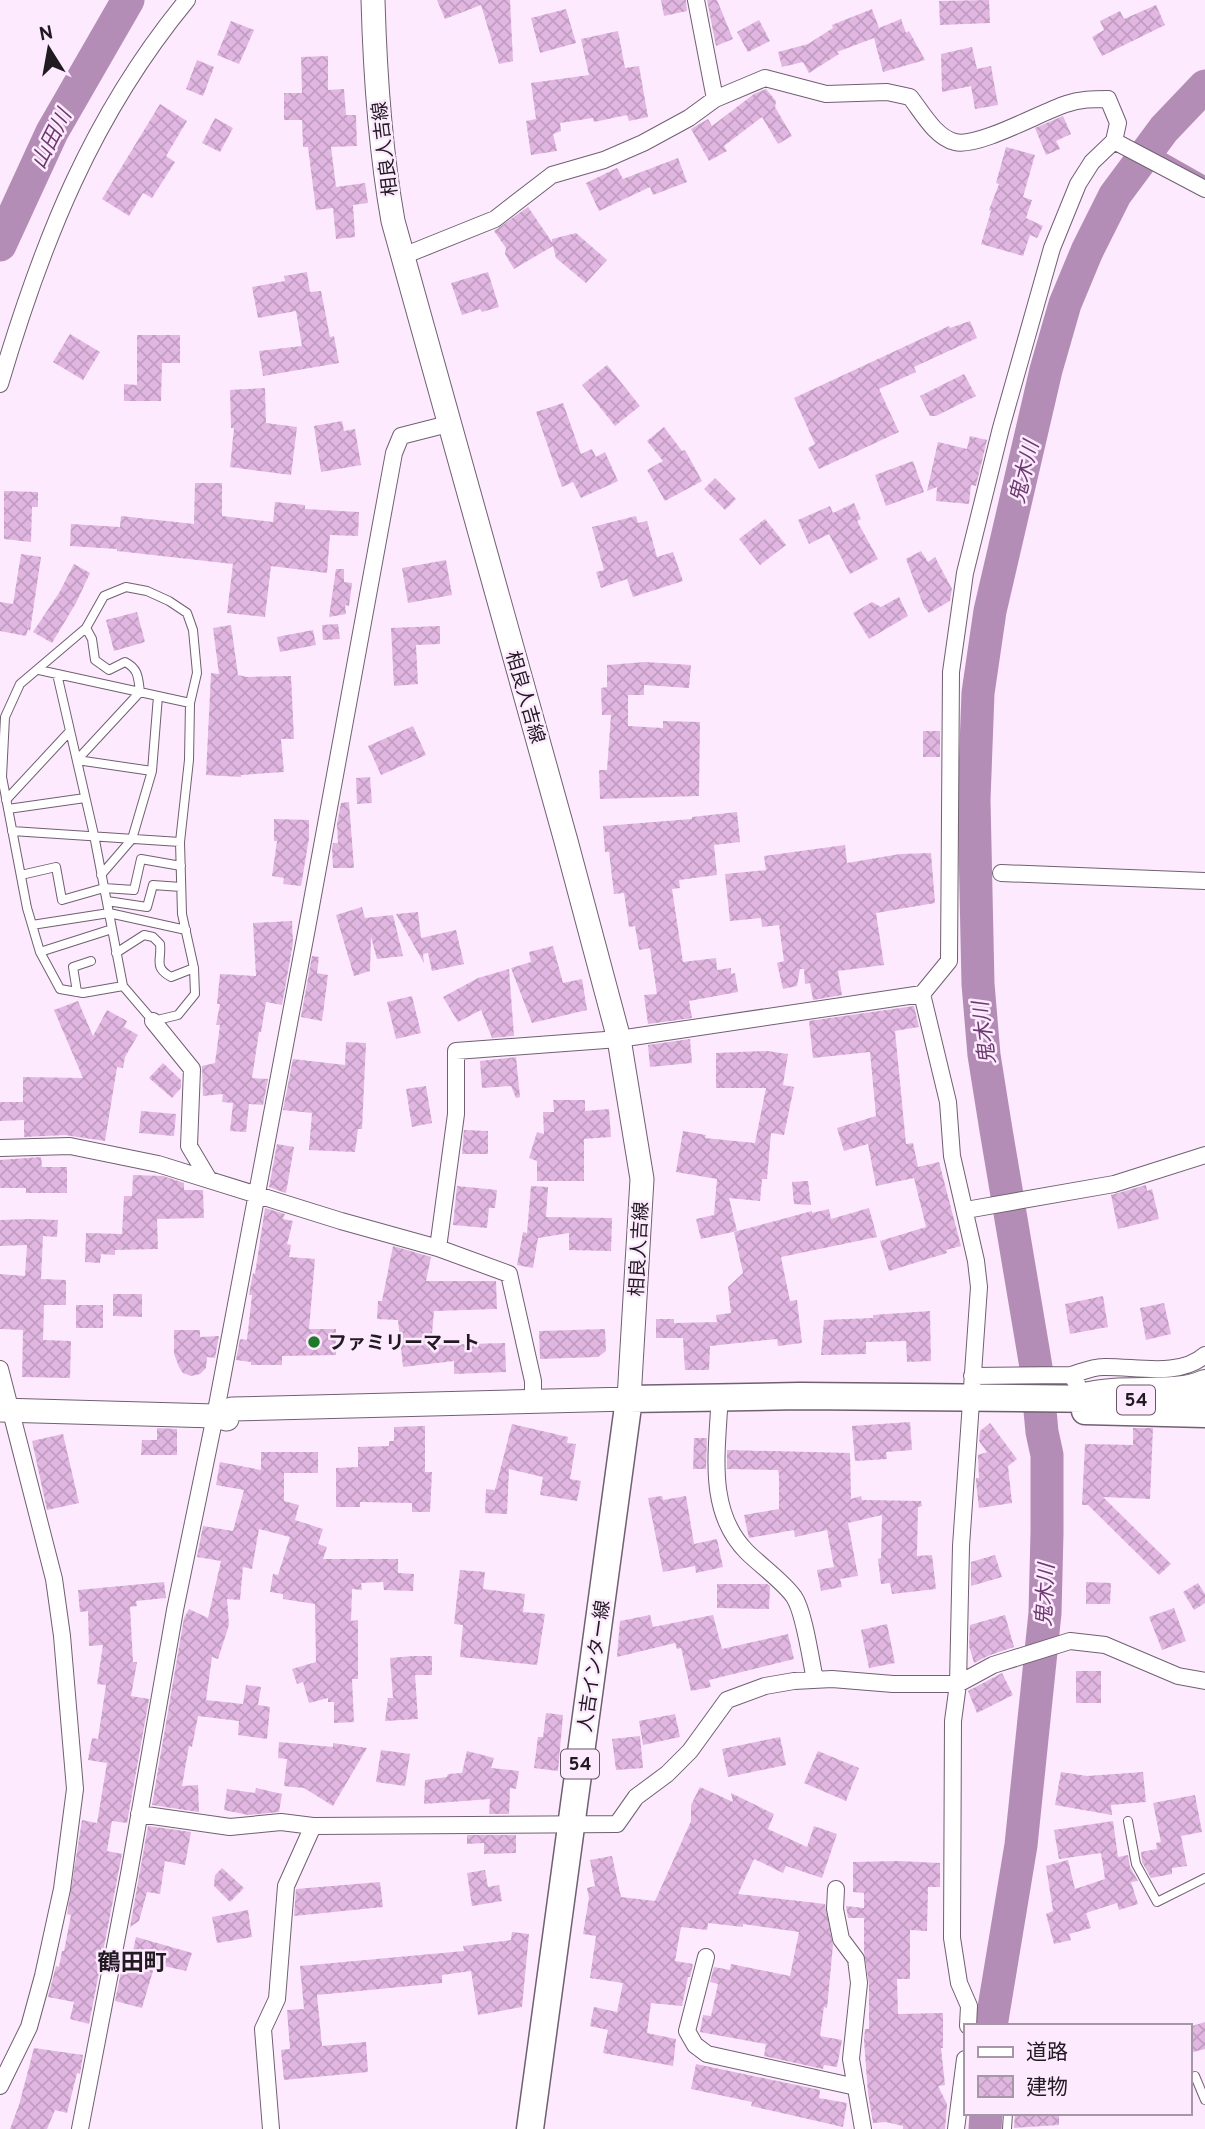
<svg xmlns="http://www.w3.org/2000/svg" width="1205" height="2129" viewBox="0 0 1205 2129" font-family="Overpass,'Noto Sans JP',sans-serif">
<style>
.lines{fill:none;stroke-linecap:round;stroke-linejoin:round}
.stream{stroke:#b48db6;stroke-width:5}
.river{stroke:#b48db6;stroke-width:33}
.building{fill:url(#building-cross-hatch)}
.lane-casing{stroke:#706071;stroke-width:10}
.street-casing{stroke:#706071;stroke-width:18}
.secondary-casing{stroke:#706071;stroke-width:25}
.primary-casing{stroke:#706071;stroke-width:29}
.highway-casing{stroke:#706071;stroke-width:32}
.lane{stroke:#fff;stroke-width:8}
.street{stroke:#fff;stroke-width:16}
.secondary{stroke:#fff;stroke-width:23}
.primary{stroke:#fff;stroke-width:26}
.highway{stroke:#fff;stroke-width:30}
.poi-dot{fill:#1c7a2a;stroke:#fdeafe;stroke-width:2.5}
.labels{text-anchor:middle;stroke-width:5;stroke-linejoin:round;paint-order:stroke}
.shield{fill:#fdeafe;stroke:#635863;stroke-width:2}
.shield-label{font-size:18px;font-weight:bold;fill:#211a21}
.street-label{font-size:19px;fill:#211a21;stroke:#fdeafe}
.poi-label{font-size:19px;font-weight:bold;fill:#211a21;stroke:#fdeafe;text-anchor:start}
.water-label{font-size:21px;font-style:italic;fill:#6d3a70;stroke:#fdeafe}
.quarter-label{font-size:23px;font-weight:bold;fill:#211a21;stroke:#fdeafe}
</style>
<defs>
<pattern id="building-cross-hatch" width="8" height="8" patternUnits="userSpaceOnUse" patternTransform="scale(1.75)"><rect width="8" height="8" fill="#e1b7e2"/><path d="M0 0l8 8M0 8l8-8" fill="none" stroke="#c19dc2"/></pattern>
</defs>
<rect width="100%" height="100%" fill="#fdeafe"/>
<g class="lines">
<path class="stream" d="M1150,147L1205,178"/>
<path class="river" d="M0,245L52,132L128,0
M991,2026L1021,1845L1045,1613L1047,1533V1455L1042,1432L1036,1367L996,1130L984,1055L978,984L974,800L978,693L990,611L1046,370L1065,304L1087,251L1115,195L1164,129L1205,86
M985,2129L986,2113"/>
</g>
<path class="building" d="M437,0H510L513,61L499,64L481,5L445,19Z
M661,0H686L687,11L664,16Z
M707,0H717L733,39L716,46Z
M989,0L990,23L940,25L939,1Z
M1156,5L1165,25L1102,56L1092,37L1104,30L1100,21L1120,11L1124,19Z
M566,9L576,43L540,53L531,18Z
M872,9L879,28L901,19L906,33L909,31L925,60L883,72L874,38L837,52L839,54L809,73L803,62L782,67L778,52L808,44L833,28L832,25Z
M759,20L770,41L748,52L737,32Z
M231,21L254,30L239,64L217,55Z
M618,31L625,68L639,66L648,117L629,121L627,115L594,122L593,118L560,123L561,131L553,134L557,151L531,155L526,121L536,119L531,83L589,75L581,39Z
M972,47L977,69L991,66L998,105L975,109L971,86L942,92L941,54Z
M328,56V90L344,89L346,115H356L357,146L331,147L336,187L365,183L368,203L353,205L355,237L336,239L333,208L316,210L308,147H303L302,120H284V93H302L301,57Z
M197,60L214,67L203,96L186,89Z
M766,89L776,101L775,107L792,136L778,144L762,117L724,146L727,151L709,161L691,129L708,119L712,126L754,94Z
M160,104L187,121L166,156L175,162L152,198L143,193L129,216L102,199Z
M1063,116L1071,134L1056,141L1060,149L1046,155L1035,128Z
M215,118L233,128L220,152L202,143Z
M1006,147L1035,155L1023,197L1032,200L1026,218L1043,226L1037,238L1030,235L1023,256L981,244L991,211L989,210L999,184L996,183Z
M678,158L687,182L653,195L650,187L599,211L586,183L617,168L623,179Z
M528,207L552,242V239L576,233L607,260L586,283L556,258L553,246L514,269L505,254L506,248L494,231Z
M307,272L310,292L321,291L330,337L334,336L339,363L263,376L259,351L302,346L296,311L258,318L252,287L285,281L284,276Z
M488,272L499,307L482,312L480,309L462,315L451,283Z
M970,321L977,338L914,367L916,372L879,389L899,432L819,469L808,448L815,444L794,398L949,326L950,328Z
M70,334L100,352L83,380L53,362Z
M137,335H180V363H162L161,401H124V384L137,385Z
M607,365L640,406L615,426L582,385Z
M964,374L976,396L936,416H930L920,396Z
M265,388L266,423L297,427L291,475L230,467L234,428H231L230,390Z
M563,403L581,454L592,449L596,457L605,452L618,481L581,498L573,482L562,487L536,412Z
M342,421L344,431L355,429L361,465L321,472L314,426Z
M664,427L682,451L685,450L702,481L665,501L647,470L663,461L647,441Z
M970,436L987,440L976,486L971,485L969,504L936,501L937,487L927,491L938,442L967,449Z
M913,461L924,492L886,506L875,475Z
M715,478L736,499L725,510L704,489Z
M195,483H222V516L273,522L275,502L305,505V509L359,512L358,536L330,535L327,573L271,566L265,617L227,613L233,564L117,551V549L70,546L71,524L120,527L121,516L194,524Z
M4,491L38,492V507H32L31,542L4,539Z
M854,503L861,519L857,521L878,559L850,574L829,534L809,544L798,520L830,506L833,513Z
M636,516L638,523L647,521L657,557L673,552L683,581L633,597L627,579L601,588L596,572L604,570L592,527Z
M765,519L786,545L760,565L739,539Z
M921,551L928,562L935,557L952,589L950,601L929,613L924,607L906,559Z
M21,554L41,557L30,631L28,629L26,636L0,631V602L13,604Z
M446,560L452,595L408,603L402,568Z
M74,564L90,573L76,603L52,643L33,632L59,593Z
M336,569H344V582L352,583L349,606L345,605L346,614L329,617Z
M899,597L908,616L869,639L853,613L872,602L881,607Z
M137,612L145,642L114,651L106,620Z
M338,624L340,639L323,640L322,625Z
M231,625L238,675L247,677L291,676L294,739H281L284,772L241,775V777L206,775L211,673L219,674L213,628Z
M440,626V644L416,645L418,684L394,686L391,628Z
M313,630L316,645L280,652L277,637Z
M645,662L691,665L689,688L644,685V695H628V726L663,728V721L700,722L699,796L600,799L599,770H607L611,715H602L601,688L607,687V665Z
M413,726L426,755L381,775L368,746Z
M923,731H940V757H923Z
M370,777L372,803L357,804L356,778Z
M349,802L354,868H333L332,848L333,843H338L337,824L341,803Z
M737,812L740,842L714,845L717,875L679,880L680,888L672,889L683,962L716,958L717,970L731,968V974L735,973L738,992L689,1001L692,1018L648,1024L644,995L657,994L650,948L639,950L635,926L629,927L624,893L614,894L609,852H605L603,826L692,819V817Z
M274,819L309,820V838L301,886L283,884L284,878L272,876L277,841H274Z
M845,845L847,863L900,854L931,853L935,903L876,913L884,965L838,971L842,995L813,1000L810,983L805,984L804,969H800L797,986L783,989L777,963L784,961L779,925L762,927L761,918L730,921L725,874L766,870L764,856Z
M362,907L365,918L393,915L403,956L377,959L371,937L370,971L354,976L336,915Z
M418,912L421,938L456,930L464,964L432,971L428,953L423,954L424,963L396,914Z
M292,921L293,943L282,1005L266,1002L261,1032H259L252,1078L268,1079L263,1105L249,1104L246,1132L230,1131L233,1103L222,1102L223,1094L203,1096L202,1066L215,1063L220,1025H216L220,1004H217L220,974L256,976L253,923Z
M553,946L563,983L582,979L587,1010L532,1023L511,968L531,962L529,952Z
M312,956L319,957L317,973L328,975L322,1021L301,1017Z
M509,969L514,1036L492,1038L481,1010L458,1022L443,997L478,978Z
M412,996L421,1033L396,1039L387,1002Z
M78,1001L93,1036L107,1010L127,1021L124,1027L138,1035L125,1057L123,1068L117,1067L105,1141L65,1135L24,1137V1120L0,1121V1102H23V1077L83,1078L54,1010Z
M914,1006L919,1027L895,1031L906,1144L913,1143L918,1167L939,1162L961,1246L946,1250L947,1253L889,1271L880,1241L926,1227L914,1178L876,1186L868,1144L844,1151L837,1128L876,1116L870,1052L813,1058L809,1021Z
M690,1039L692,1063L650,1067L648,1045Z
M346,1042L366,1043L362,1129H358L355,1152L309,1150L312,1113L283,1110L293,1059L345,1065Z
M767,1051L788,1054L783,1085L794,1087L784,1135L771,1133L767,1179H762L760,1201L729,1198L737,1231L701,1239L696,1219L714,1215L717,1179L676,1172L683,1131L706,1135L705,1138L755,1143L766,1088H716V1053Z
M516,1057L520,1097L516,1098L511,1086L482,1088L480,1061Z
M163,1063L181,1080V1088L172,1098L149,1078Z
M426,1086L432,1123L412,1127L406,1089Z
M553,1100H585V1111L609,1109L611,1137L584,1139V1181H537V1161L529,1158L537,1132L544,1134L543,1112H554Z
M141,1111L176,1114L174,1136L139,1133Z
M464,1130L488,1131V1154H462Z
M277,1144L294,1147L286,1193L269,1187Z
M41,1157L42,1167H67V1193H26V1188H0V1160Z
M133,1175L163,1176L184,1183V1190H203L204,1218L157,1219L158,1249L115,1250V1255L101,1254L100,1263L85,1262L86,1233L122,1234L124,1196H132Z
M808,1181L811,1205L794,1204L792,1182Z
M1146,1185L1147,1191L1152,1189L1159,1219L1118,1229L1111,1195Z
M457,1186L497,1190L495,1208H489L487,1228L453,1225Z
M531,1186L548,1187L546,1217L612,1218L611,1251L569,1250V1233L538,1238L533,1268L517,1265L523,1232L527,1233Z
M265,1208L285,1214L283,1219L293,1221L287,1244L291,1245L289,1257L315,1259L309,1329H336V1355L282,1356V1365H251V1362L236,1360L240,1339L247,1340L252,1295H249L253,1273L255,1274Z
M869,1208L877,1237L781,1257L790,1301L797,1300L802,1343L778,1346L777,1339L710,1346L709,1370H685L683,1338H656V1319H674V1323L717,1322L716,1315L731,1313L728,1287L743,1273L734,1232L812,1211V1213L829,1209L831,1219Z
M32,1219L58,1220L57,1237L43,1236L41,1279L66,1280V1305H44L43,1340L71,1341L70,1378L22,1377L23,1330L0,1329V1274L25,1276L27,1245L0,1246V1220Z
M393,1246L431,1257L426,1281H496L497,1309L434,1311L431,1345L505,1343L506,1372L454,1374V1361L403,1367L398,1320L377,1319L378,1301H382Z
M113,1294H142V1317L113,1316Z
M1103,1296L1108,1327L1070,1334L1065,1304Z
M1164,1303L1171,1334L1146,1340L1140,1308Z
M76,1305H103V1328H76Z
M930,1311L931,1361L907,1362L906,1341L866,1342V1354L821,1355L824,1320L873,1318V1315Z
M605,1329L606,1351L598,1357L540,1359L539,1331Z
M174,1330H200V1337L219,1336L215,1358L207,1357L206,1368L200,1374L191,1376L183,1373L179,1367L174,1354Z
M910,1422L912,1450L886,1452L887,1459L855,1461L852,1426Z
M990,1423L1017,1459L1008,1466L1012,1503L979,1508L976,1481V1478H979L978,1455L987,1452L979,1441L980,1431Z
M512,1424L568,1437L567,1443L576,1444L570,1479L581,1481L577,1501L540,1495L543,1477L509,1469L507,1514L485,1513L486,1489L495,1490Z
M425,1426V1472H432L430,1512H412V1503L360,1502V1507H336V1468L358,1467V1447L389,1446V1441H394V1427Z
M157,1428L177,1429V1455H141L142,1440H157Z
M1133,1428H1153L1150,1499L1103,1497L1171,1564L1159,1575L1088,1505H1082L1085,1444L1133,1445Z
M63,1434L79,1503L47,1510L32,1441Z
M694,1438H707L706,1469H693Z
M727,1450L850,1453L851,1499L861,1496L862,1500L921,1501L922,1506L918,1507L917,1556L932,1555L936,1589L892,1594L890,1583L881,1584L878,1559L881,1558L882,1515L848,1523L858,1576L840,1579L842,1587L821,1591L817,1570L834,1567L827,1530L795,1537L794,1530L749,1538L744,1515L779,1509V1475L778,1470L727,1469Z
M261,1452H318V1473H284V1501L299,1505L295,1520L323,1529L318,1544L327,1547L323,1559H398V1573L414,1574L413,1591L384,1590L383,1582L361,1583L362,1590L352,1589L351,1621L358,1620V1679H352L354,1722L334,1723V1702H328V1698L309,1703L303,1682L297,1684L292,1669L316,1662L315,1604L283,1599V1594L270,1592L273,1574L278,1575L290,1537L259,1529L252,1569L243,1567L240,1600L227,1599L229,1625L218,1659L212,1657L206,1700L243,1704L246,1685L261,1687L258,1705L270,1707L267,1739L238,1735L239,1721L198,1716L192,1747L189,1746L182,1786L198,1785L199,1812L152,1805L184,1618L189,1609L208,1618L221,1561L197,1557L203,1526L233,1531L244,1490L216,1485L220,1462L261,1470Z
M662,1496L663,1500L686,1496L694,1544L717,1539L723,1567L696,1573L695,1566L663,1572L648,1498Z
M995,1555L1002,1577L971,1586V1562Z
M460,1570L485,1572L483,1589L525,1594L523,1612L545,1614L537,1665L460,1657L463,1625L454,1624Z
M164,1582L166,1598L136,1601L137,1606L130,1607L133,1662H137L131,1696L149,1699L127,1823L112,1821L107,1851L122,1854L89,2024L70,2019L74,2002L48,1997L56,1966L59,1967L62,1951H64L71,1915L67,1914L82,1820L97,1823L107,1763L88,1760L92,1738L98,1739L106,1685L97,1684L103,1645L89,1646L88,1611L80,1612L78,1590Z
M1086,1582L1111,1583L1110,1604H1086Z
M1198,1583L1205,1594V1603L1194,1610L1183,1592Z
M717,1584H767L770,1586L769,1609L717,1608Z
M1174,1608L1186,1641L1162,1650L1149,1617Z
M650,1615L653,1627L713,1615L722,1649L788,1634L794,1659L709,1680L711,1687L691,1691L681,1648L677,1649L675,1643L617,1657L620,1621Z
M1005,1615L1014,1647L990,1655L974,1663L969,1646L970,1625Z
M887,1624L895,1663L869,1668L861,1630Z
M413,1656H432V1675H415L418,1719L385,1721L388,1698H393L390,1658Z
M1076,1671H1101V1703H1076Z
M1002,1673L1013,1695L977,1713L968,1691Z
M546,1713L563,1715L558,1771L534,1768L538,1737H543Z
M675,1714L680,1737L643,1745L639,1721Z
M640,1736L643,1768L616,1770L612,1739Z
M780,1737L786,1765L728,1777L722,1749Z
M279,1742L333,1747V1743L367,1748L333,1806L304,1788L284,1786L287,1759L278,1758Z
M381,1750L410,1754L405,1786L376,1782Z
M467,1751L494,1758L491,1768L519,1771L516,1789L510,1788L509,1814H489L490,1799L424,1804L425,1780L447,1777L448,1774L462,1773Z
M818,1751L859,1768L846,1801L804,1783Z
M1061,1772L1087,1776L1143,1772L1146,1802L1111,1805L1112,1815L1055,1805Z
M700,1787L733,1802L731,1793L774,1814L768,1829L807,1847L814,1826L837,1834L822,1878L786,1866L783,1873L754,1859L738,1894L825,1904L833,1945L827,2008L824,2007L820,2036L842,2040L837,2067L824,2065L823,2069L764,2056L766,2044L700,2032L703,2015L711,2016L718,1984L710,1982L714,1967L730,1970L731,1964L790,1976L799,1932L743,1924V1927L708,1923L707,1930L681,1927L675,1961L693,1964L690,1977H688L682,2006L651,2003L647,2033L676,2039L673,2066L603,2053L608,2030L590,2026L594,2007L617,2012L623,1983L590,1978L596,1936L583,1934L589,1898L587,1888L595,1886L590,1860L612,1856L621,1897L655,1901L691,1821V1805Z
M256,1788L282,1794L279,1812L248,1815L224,1810L227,1789L255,1793Z
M1195,1795L1202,1832L1181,1836L1187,1866L1172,1868V1874L1151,1878L1142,1862L1141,1852L1157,1849L1156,1843L1161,1842L1153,1803Z
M1113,1821L1118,1857L1128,1855L1130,1867L1138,1881L1131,1882L1138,1904L1119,1910L1117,1903L1086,1913L1091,1928L1069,1934L1071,1940L1054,1944L1046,1914L1053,1911L1046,1866L1068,1860L1075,1889L1105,1879L1101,1853L1059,1859L1054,1830Z
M148,1826L191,1832L185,1865L165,1861L160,1894L147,1892L139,1921L130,1927Z
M467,1835H516V1853L484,1854V1843L467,1844Z
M899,1861L940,1863V1887H928L927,1931L910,1930V1979H897L898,2014L943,2013V2048H941L945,2085L938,2086L947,2104L945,2129H903V2126L886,2122L873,2123L868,2093L864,2040L865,2029H869V1984L864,1952V1918H848L846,1906L864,1908V1893L853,1892V1862Z
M222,1868L244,1888L230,1902L214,1886L215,1875Z
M485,1870L488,1887L499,1885L502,1901L472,1906L467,1873Z
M380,1882L383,1907L294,1916L296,1889Z
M248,1910L252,1937L217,1943L212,1917Z
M512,1932L529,1934L522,2007L478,2015L471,1971L442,1975V1983L317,1995L322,2046L366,2042L368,2072L284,2080L281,2050L290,2049L287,2010L304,2009L300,1966L464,1951L463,1946L511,1940Z
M136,1937L192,1953L186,1971L155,1964L142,2008L115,2001L122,1967L129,1969Z
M1205,2022V2049L1189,2053V2027Z
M34,2048L83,2055L80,2074L77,2073L67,2113L55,2110L47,2129H10L19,2105Z
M696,2064L820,2090L819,2098L847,2103L843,2127L751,2106L752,2102L691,2089Z
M1015,2113H1059V2125L1014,2128Z"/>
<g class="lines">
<g class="lane-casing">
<path id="lane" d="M126,587L147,591L169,601L187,613L193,630L197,673L190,703L189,760L180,842L182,914L194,968L195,994L178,1015L153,1021L123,986L83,993L60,989L40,952L27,908L2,777L5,717L20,684L86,628L104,596Z
M39,670L190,703
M57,674L94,835L123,986
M77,760L140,692C138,678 139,669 125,662L109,670L95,660L92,639L86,628
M77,760L152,771
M6,800L70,731
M8,809L85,798
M12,831L180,842
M21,875L56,867L62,900L104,888L134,890L141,859L181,866
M101,875L132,839L152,771L158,696
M107,901L147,907L153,885L181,887
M32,925L109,913L186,930
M40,952L112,929
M116,953L144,935L153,937L160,944C162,960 153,967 171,977L194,968
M77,992L73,967L91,961
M1128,1821L1136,1864L1157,1902L1205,1878
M1195,2076L1205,2100
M1007,2129L1008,2113"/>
</g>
<g class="street-casing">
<path id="street" d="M696,0L715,99
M1114,141L1205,189
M403,256L495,219L552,175L604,160L643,143L689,118L715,99L765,78L826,94L887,92L910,97C922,112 935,137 955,142C978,148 1041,112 1066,104C1080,99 1093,99 1108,99L1118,123L1114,141L1092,162L1078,184L1052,248L1001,428L965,573L951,672L949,961L922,994L619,1039L456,1051V1114L438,1248
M0,384C42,242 92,115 187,0
M1001,873L1205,881
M922,994L948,1102L952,1156L976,1261L979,1287L961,1546L958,1684L953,1721L952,1938L959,1983L969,2006L968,2026
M153,1021L192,1069L189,1146L208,1178
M0,1148L70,1146L158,1164L341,1221L438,1248L509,1274L533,1381V1402
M966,1210L1114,1184L1205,1155
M0,1369L54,1579L62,1636L75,1789L62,1889L43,1976L29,2027L0,2086
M972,1376L1071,1375
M1086,1404V1398L1071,1375C1081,1372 1093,1367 1103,1367C1135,1366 1179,1378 1205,1355
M719,1410C716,1460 709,1514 747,1552C760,1565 785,1583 794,1597C804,1611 811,1661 815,1680
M139,1814L230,1827L281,1822L313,1826L617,1824L636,1797L667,1774L690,1751L727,1700L765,1686L794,1681L832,1679L893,1684H958L993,1665L1070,1641L1105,1645L1178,1676L1205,1681
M836,1889L835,1909L841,1939L856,1959L859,1983L851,2059L863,2129
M706,1957L687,2031L695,2045L707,2054L856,2087
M80,2129L129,1874L175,1610L215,1416L307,928L394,453L401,436L448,424
M271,2129L263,2029L277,1999L286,1886L313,1826
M956,2129L965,2059"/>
</g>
<g class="secondary-casing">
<path id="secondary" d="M0,1410L215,1416L227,1419
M215,1416L232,1409L629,1399L642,1179L619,1039L566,841L393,221C380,148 375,74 373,0"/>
</g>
<g class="primary-casing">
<path id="primary" d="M1085,1411L1205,1414
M530,2129L629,1399L800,1396L1108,1399"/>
</g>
<g class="highway-casing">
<path id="highway" d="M1086,1398C1121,1388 1177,1399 1205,1385"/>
</g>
<use href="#lane" class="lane"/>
<use href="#street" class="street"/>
<use href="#secondary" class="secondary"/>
<use href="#primary" class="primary"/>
<use href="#highway" class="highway"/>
</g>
<circle class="poi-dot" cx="314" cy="1342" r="7"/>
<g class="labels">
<g class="shield">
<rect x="1117" y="1385.5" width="38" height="29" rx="5"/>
<rect x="561" y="1749.5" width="38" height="29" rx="5"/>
</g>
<g class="shield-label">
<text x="1136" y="1406">54</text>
<text x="580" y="1770">54</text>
</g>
<g class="street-label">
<text transform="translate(384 149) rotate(-97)" y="7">相良人吉線</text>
<text transform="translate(526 697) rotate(74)" y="7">相良人吉線</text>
<text transform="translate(638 1249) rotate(-87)" y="7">相良人吉線</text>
<text transform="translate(593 1666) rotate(-82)" y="7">人吉インター線</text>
</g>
<g class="poi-label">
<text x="328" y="1349">ファミリーマート</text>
</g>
<g class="water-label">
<text transform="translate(51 139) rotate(-63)" y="7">山田川</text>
<text transform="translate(1024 472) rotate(-76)" y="7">鬼木川</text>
<text transform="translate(984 1033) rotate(-97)" y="7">鬼木川</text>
<text transform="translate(1045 1595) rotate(-87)" y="7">鬼木川</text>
</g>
<g class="quarter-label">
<text x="132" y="1970">鶴田町</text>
</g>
</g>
<rect x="964" y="2024" width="228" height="91" fill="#fdeafe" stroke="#a597a6" stroke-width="2"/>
<rect x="978" y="2047" width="35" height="10" fill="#ffffff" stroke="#a597a6" stroke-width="2"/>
<text x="1026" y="2059" font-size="21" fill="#211a21">道路</text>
<rect x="978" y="2076" width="35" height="21" fill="url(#building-cross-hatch)" stroke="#a597a6" stroke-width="2"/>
<text x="1026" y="2094" font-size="21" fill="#211a21">建物</text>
<g transform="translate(49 49) rotate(349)" stroke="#fdeafe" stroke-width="5" paint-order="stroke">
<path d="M0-5L12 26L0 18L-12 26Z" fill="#211a21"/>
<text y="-10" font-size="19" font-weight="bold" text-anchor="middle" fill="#211a21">N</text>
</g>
</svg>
